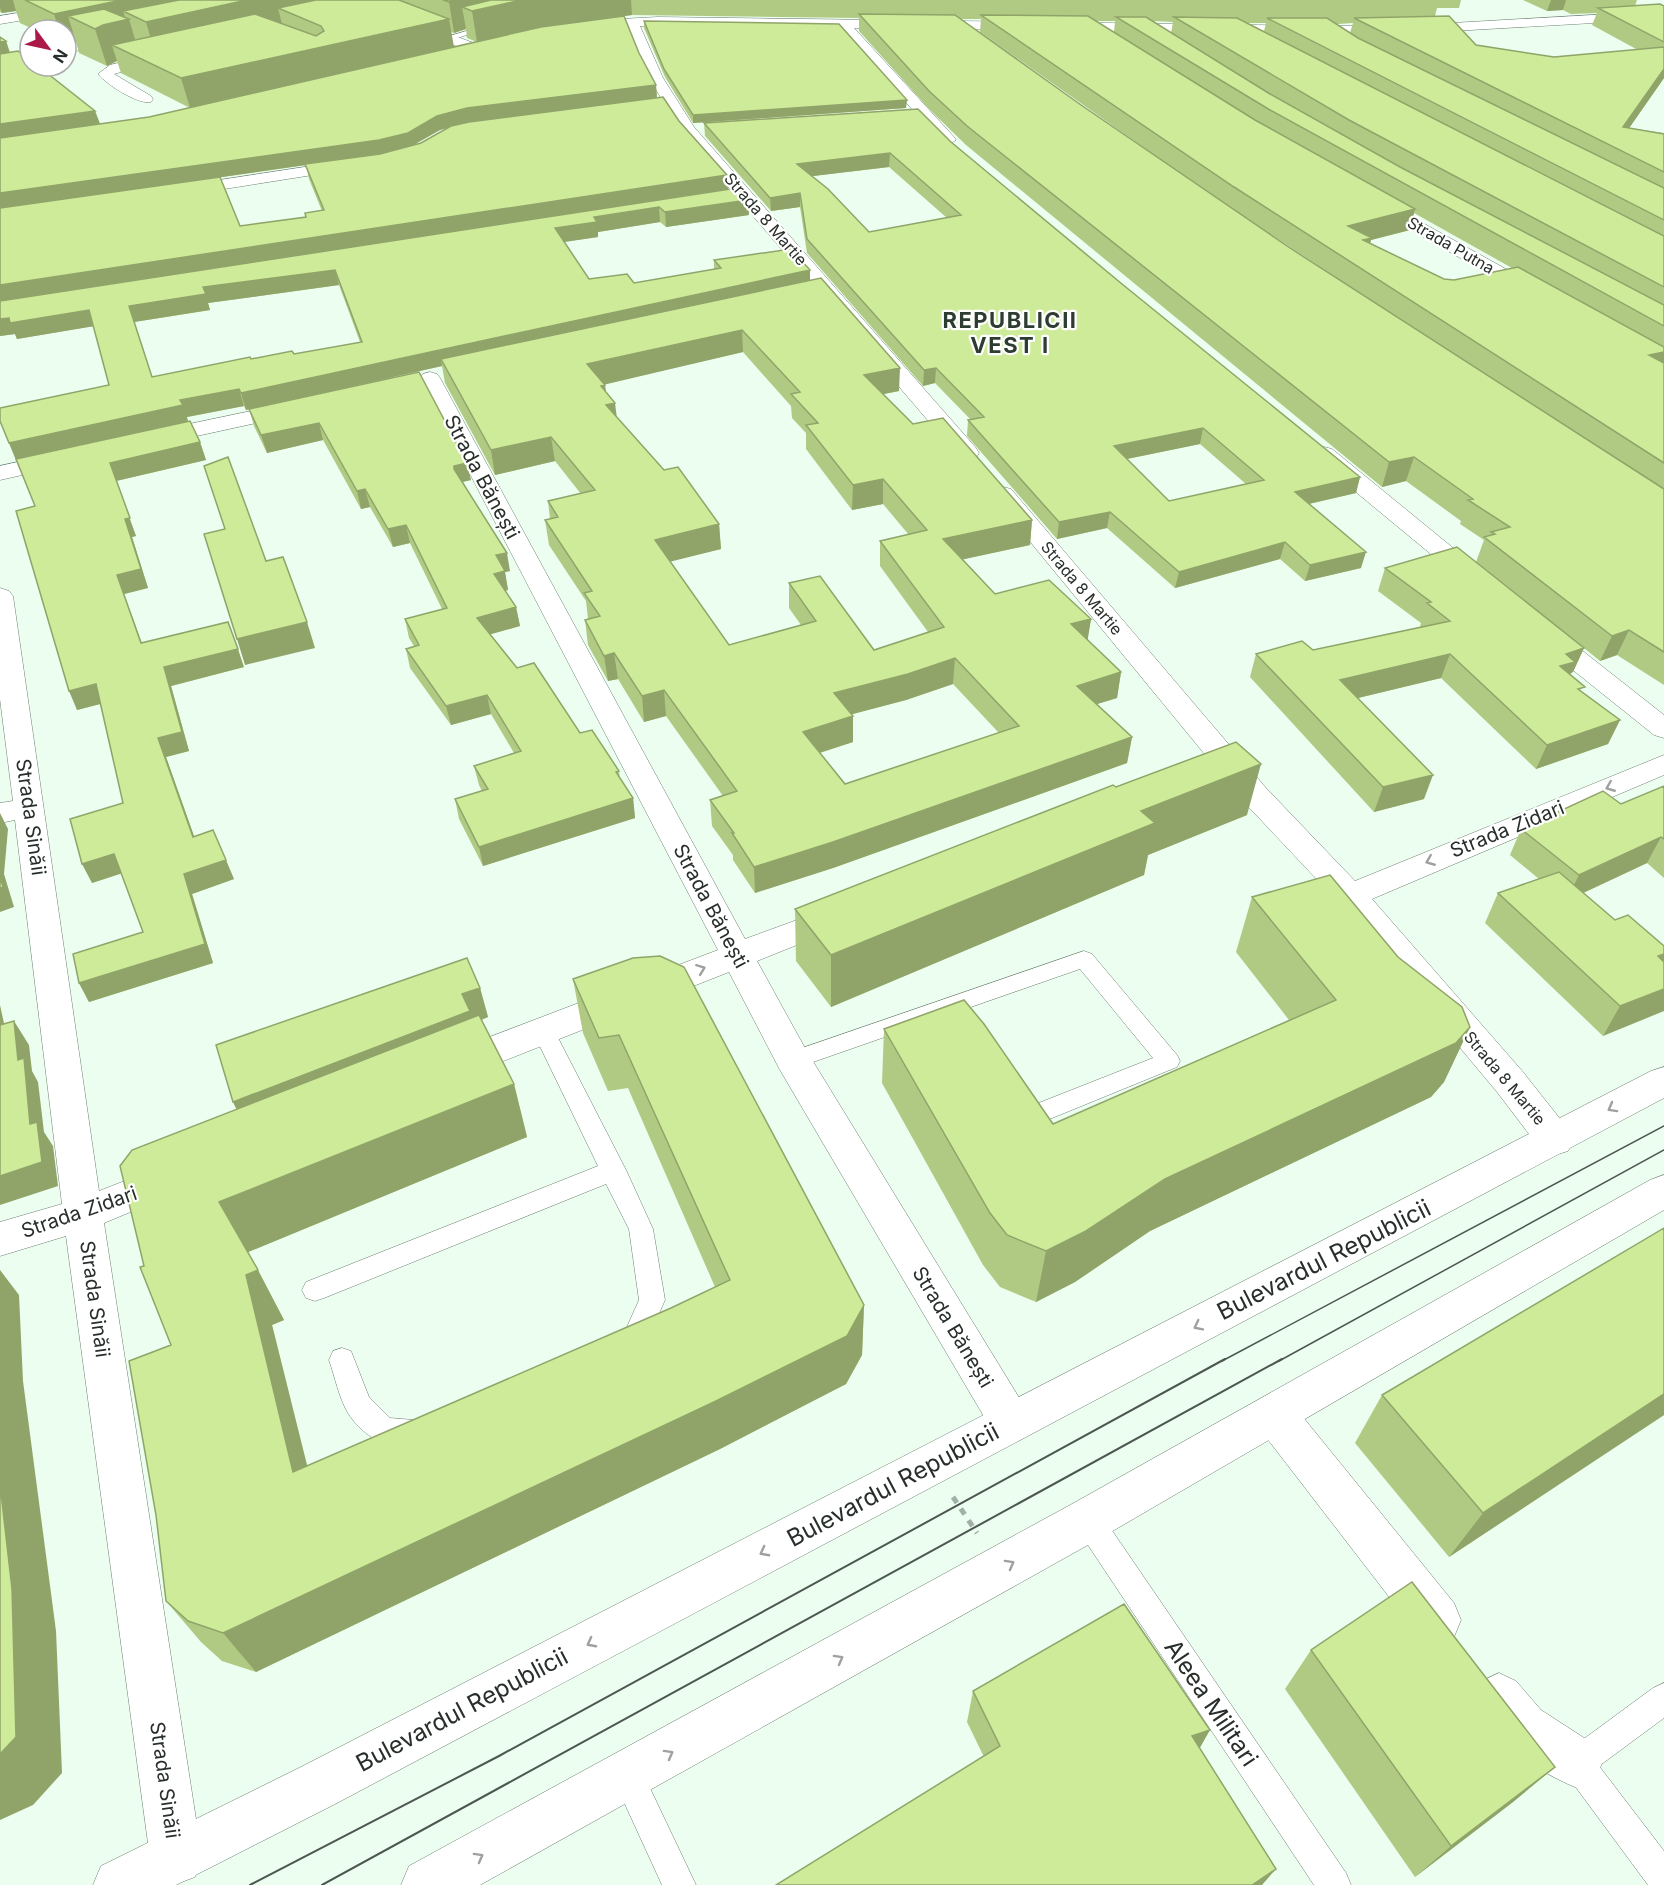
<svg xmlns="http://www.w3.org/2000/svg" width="1664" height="1885" viewBox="0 0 1664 1885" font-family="Inter,sans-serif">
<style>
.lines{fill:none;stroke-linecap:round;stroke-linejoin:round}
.lane-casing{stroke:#6d7f72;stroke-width:1}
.street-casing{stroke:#6d7f72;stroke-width:1}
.primary-casing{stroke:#6d7f72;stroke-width:1}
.path{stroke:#a1afa4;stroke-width:5;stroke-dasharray:7 7;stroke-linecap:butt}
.lane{fill:#fff;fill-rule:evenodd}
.street{fill:#fff;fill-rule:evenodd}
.primary{fill:#fff;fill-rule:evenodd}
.tram-far1{stroke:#4d5650;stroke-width:1.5}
.tram{stroke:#4d5650;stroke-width:2}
.wall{fill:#b0ca83;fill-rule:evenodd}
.shaded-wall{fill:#90a46a}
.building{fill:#cdeb98;stroke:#90a46a;stroke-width:1.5;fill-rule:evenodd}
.oneway{stroke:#9ea19f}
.labels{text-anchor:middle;stroke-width:4.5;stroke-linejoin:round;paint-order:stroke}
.far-street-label{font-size:16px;fill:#282f2a;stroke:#fff}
.street-label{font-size:20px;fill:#282f2a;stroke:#fff}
.far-district-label{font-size:22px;font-weight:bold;letter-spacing:1.5px;fill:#2d3d31;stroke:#fff}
.near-street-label{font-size:24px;fill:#282f2a;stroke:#fff}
</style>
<rect width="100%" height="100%" fill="#ebfeef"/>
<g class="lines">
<g class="lane-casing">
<path id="lane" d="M490,24L497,26L447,41L443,38Z
M1084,951L1092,954L1177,1055L1180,1061L1177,1067L1035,1125C1022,1129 1016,1123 1009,1111L1013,1104L1021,1102L1031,1106L1153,1058L1080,969L793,1069L785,1066L782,1060L785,1054Z
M543,1022L551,1024L554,1030L626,1170L653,1229L665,1300L645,1345L627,1353L618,1349L614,1341L618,1333L626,1329L639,1300L629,1229L606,1184L324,1298L315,1301L306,1298L302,1290L306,1282L598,1166L532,1030L535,1024Z
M342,1348L351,1351L369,1397L390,1418L414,1420L424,1424L428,1433L424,1442C395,1454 364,1439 348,1413C339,1398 335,1377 329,1360L333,1351Z
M1088,1506L1098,1510L1346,1873L1351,1885H1314L1078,1530L1074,1520L1078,1510Z
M1664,1683V1718L1599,1766L1664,1851V1885H1648L1566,1774L1561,1763L1566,1752L1653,1688Z
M628,1760L639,1765L696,1885H662L612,1776L617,1765Z"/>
</g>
<g class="street-casing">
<path id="street" d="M96,0H125L119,4L0,24V16Z
M1664,11V19L1435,32L1327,34L854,28L954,137L956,140L948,145L942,143L839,27L640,26L663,78L694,127L976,448L979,453L976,458L968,460L960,458L682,133L649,78L627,27L583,29L576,25L583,21L658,17L1327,26L1435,24Z
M412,20L479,45L481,48L474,52L469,51L407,27L405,24Z
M123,33L128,34L130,37L128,40L66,53V45Z
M30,52V60L0,66V58Z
M163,52L168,53L170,56L168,59L114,74L151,96L153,99L151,102C138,105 106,84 98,74L110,65Z
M351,160L359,165L357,168L180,196L172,191L180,186Z
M1374,196L1542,289L1545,293L1542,297H1528L1368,205L1365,201L1368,197Z
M430,372L437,374L440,378L745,939L838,905L849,908L854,916L849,924L757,961L806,1050L1026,1409L1033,1423L1026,1437L1011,1443L996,1437L780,1070L729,972L468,1075L455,1079L442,1075L437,1065L442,1055L718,950L420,378L423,374Z
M294,402L302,403L305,408L302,413L151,446L143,444L140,439L143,434L151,432Z
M1324,447L1332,449L1485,574L1489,579L1485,584L1476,587L1467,584L1316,459L1313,454L1316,449Z
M63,452L71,454L74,459L71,464L0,480V466Z
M1003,487L1011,489L1266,788L1355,881L1664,755V775L1372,899L1523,1072L1568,1129L1574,1140L1568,1151L1555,1155L1542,1151L1497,1092L1340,904L1244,802L995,499L991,494L995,489Z
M0,588L9,591L13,596L99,1191L168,1164L181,1169L187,1180L181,1191L104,1223L202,1858L195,1877L176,1884L157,1877L150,1858L66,1236L0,1256V1222L62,1204L15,820L0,823V803L13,801L0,699Z
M1542,624L1551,626L1664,715V738L1654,735L1533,638L1529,632L1533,626Z
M1274,1394L1289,1400L1454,1603L1461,1620L1454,1637L1437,1644L1420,1637L1259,1428L1252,1414L1259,1400Z
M1499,1673L1516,1681L1541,1710L1595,1745L1602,1763L1595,1781L1577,1788C1534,1770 1493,1742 1474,1698L1482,1681Z"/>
</g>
<g class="primary-casing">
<path id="primary" d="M1664,1067V1098L337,1803L176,1885H93L101,1866L301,1767L1651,1071Z
M1664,1175V1210L1104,1536L480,1885H401L409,1866L1072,1504L1650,1180Z"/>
</g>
<path class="path" d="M953,1497L977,1533"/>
<use href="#lane" class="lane"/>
<use href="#street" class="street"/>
<use href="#primary" class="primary"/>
<path class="tram-far1" d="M1222,1361L1664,1126
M1279,1361L1664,1150"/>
<path class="tram" d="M250,1885L499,1756L1225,1359
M322,1885L1282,1359"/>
</g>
<path class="wall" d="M0,0H1461L1459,8H1437L1435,16L1476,45L1554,57L1638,50L1592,25L1597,13L1571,14L1563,10L1547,11L1523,0H1637L1635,6H1664V78L1629,128L1664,133V685L1617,655L1600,661L1584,648L1573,672L1571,673L1570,674L1582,692L1620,720L1608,744L1536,769L1441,678L1358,698L1424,799L1374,812L1250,677L1256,654L1313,650L1420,627L1421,623L1378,591L1385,568L1476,562L1484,540L1460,524L1461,521L1406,481L1382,487L966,145L929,109L859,31V18L632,15L601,19L639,53L656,85L657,98L728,189L749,215L666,227L660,222L598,232V237L564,242L589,279L634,283L714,269V260L810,280L899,391L883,394L913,424L1032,520L1030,545L963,559L995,594L1091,619L1087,640L1121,672L1117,698L1097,704L1132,737L1127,763L833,868L755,893L733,860V855L712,826L710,800L723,796L666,716L644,722L618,679L608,681L588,645L585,620L588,619L586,601L549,545L545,520L550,519L548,501L581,494L555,461L495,475L445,383L442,366L393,377L471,480L463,482L510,571L505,572L508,590L505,591L516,607L520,626L490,634L517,668L580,733L619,771L620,779L633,798L635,818L483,866L459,819L455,799L482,791L479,785L474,766L514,753L491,714L451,725L410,668L406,649L414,646L409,638L405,619L442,609L410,543L393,547L370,507L361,509L323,440L267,453L254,426L249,409L246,410L244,406L187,417L188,422L200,442L206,460L116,481L136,536L132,537L148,588L124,594L142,643L244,667L171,686L189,751L166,757L194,836L234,879L192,894L213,963L89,1002L79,983L143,932L121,873L92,883L123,803L100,704L77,710L35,506L0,421L109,385L93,326L17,339L15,334L0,336V37L6,41L10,52L95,111L100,124L149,117L190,108L121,73L117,61L107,66L79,53L76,42L66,44V30H35L20,23L16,11L2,13L0,12ZM961,19H981L980,32L1194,183L1081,105ZM1096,21H1115L1114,32ZM1154,21L1173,22L1171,33ZM1248,23H1266L1264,31ZM1353,23L1350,33L1335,24H1339ZM466,29L467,38L477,42L453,47L451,32L454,33ZM564,110L462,124L469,122ZM449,127L421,143L413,145L440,130ZM306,165L309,179L322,211L305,213L306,217L240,226L220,177ZM1414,213L1512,268L1454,280L1444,279L1370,243L1371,240L1410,230ZM1261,228L1342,281L1290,248ZM339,285L360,342L294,354L251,359L152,377L134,322L210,310L208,303ZM743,352L791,406L792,418L806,433V449L852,510L883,504L909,535L880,541V566L928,632L874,650L789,583V608L801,625L729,645L670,561L721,549L719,524L664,470L616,417L606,393L604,384ZM953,684L999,733L845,784L820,753L853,742V716L852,714L906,700Z
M644,21L906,108L693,123L665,77L644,28Z
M704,123L951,142L1122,284L1360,477L1356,493L1309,504L1361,568L1305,581L1280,559L1175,588L1107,528L1057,539L967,436L968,420H971L935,383L923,386L807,253L800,207L771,211L705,136ZM889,167L947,218L869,232L812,176ZM1200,444L1246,484L1169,501L1127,459Z
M1664,786V878L1647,863L1583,893L1615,920L1664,946L1603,1036L1485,923L1498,893L1539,879L1510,855L1521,829L1621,804Z
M1116,787L1247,815L1148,855L1144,875L831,1007L796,961L795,909Z
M1252,897L1398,957L1470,1027L1444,1082L1431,1097L1150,1231L1075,1282L1036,1302L1000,1287L983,1265L882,1083L884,1029L1053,1124L1289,1020L1236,952Z
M573,979L864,1305L862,1355L846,1384L720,1449L256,1672L222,1661L201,1642L166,1601L171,1345L144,1266L237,1109L233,1102L480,988L488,1017L481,1020L514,1084L527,1137L248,1252L284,1320L272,1325L307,1466L671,1308L715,1287L628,1088L608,1091L583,1033Z
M1382,1395L1664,1415L1449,1557L1355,1443Z
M1311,1650L1555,1767L1513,1802L1415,1877L1285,1689Z
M973,1691L1200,1748L984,1757L967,1722Z"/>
<path class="shaded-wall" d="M0,0H13L16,11L2,13L0,8Z
M122,0H390L278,8L282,24L155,53L146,22L123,11L126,20L129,19L140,56L112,45L117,61L107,66L95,29L68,16L76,42L66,44V30H59L54,14Z
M456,0H631L632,15L542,27L477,42L472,11L462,7L466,29L454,33L449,2Z
M1551,0H1566L1563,10L1547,11Z
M449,19L454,47L190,108L181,78Z
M6,41L10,54L0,56V42Z
M1664,69V78L1616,147L1623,127Z
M656,85L657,98L469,122L440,130L410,147L382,154L0,209V193L437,116L467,108Z
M907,100L906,108L693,123V115Z
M95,111L100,124L0,139V124Z
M890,153L889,167L797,178V164Z
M727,175L728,189L0,302V285Z
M800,193V207L771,211L770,198Z
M748,200L749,215L666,227L665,212Z
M659,207L660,222L598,232V237L557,243L555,228L594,217Z
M1415,209L1410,230L1371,240L1366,259L1348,226Z
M335,270L339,285L208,303L210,310L134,322L129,306L203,287Z
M810,270V286L441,359L442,366L246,410L241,393Z
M89,310L95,326L17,339L15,334L0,336V319Z
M742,330L743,352L590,388L587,364Z
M1664,352V363L1649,355Z
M900,368L899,391L864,398V375Z
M936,368L935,383L923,386L924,370Z
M605,385L608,405L615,403L618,427L609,429L601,386Z
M239,389L244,406L187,417L188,422L16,460L9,443L180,400Z
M319,423L323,440L267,453L261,435Z
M1203,428L1200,444L1112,462L1114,446Z
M551,437L555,461L495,475L491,450Z
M200,442L206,460L116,481L136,536L132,537L148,588L124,594L149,662L117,575L125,519L110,463Z
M1414,457L1406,481L1382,487L1389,462Z
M467,463L471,480L457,483L454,466Z
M1360,477L1356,493L1291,508L1295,492Z
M883,479V504L852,510L853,485Z
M365,489L370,507L361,509L357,491Z
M1110,512L1107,528L1057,539L1059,522Z
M1032,520L1030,545L942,564L943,539Z
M719,524L721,549L657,565L655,540Z
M406,525L410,543L393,547L388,529Z
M1285,542L1280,559L1175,588L1179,572Z
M1366,552L1361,568L1305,581L1310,565Z
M507,553L510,571L505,572L508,590L498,592L494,574L496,555Z
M516,607L520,626L481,637L477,618Z
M1091,619L1087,644L1071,624Z
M307,622L315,648L245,665L237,639Z
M1629,630L1617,655L1600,661L1612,636Z
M1584,648L1573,672L1571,673L1565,685L1560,666L1566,654Z
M238,649L244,667L171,686L189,751L166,757L201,856L193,837L158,738L164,667Z
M614,653L618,679L608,681L604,656Z
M1450,654L1441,678L1333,704L1340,680Z
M955,658L953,684L906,700L834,719V693Z
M1121,672L1117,698L1074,711L1077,686Z
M96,684L104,703L77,710L69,691Z
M664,690L666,716L644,722L642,696Z
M487,695L491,714L451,725L446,706Z
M853,716V742L803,758V732Z
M1620,720L1608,744L1536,769L1547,745Z
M1132,737L1127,763L833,868L755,893L754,867Z
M1261,764L1247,815L1148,855L1144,875L831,1007V955L1141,811Z
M1433,775L1424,799L1374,812L1383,787Z
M633,798L635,818L483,866L479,847Z
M0,813L8,829L4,874L14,907L0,912Z
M1661,837L1647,863L1566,901L1579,875Z
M114,854L123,873L92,883L82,864Z
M226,860L234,879L192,894L213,963L89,1002L79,983L205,944L184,874Z
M1664,954V963L1658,956Z
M480,988L488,1017L474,1023L247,1131L233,1102L462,994Z
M1664,989V1011L1603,1036L1620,1006Z
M0,1005L10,1051L0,1036Z
M14,1021L29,1045L32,1071L38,1082L44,1132L53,1146L58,1186L0,1205V1176L30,1124L18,1060Z
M1470,1027L1444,1082L1431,1097L1150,1231L1075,1282L1036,1302L1046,1251L1165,1179Z
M514,1084L527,1137L246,1253L219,1202Z
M0,1270L19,1295L23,1381L56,1631L62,1773L33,1805L0,1820Z
M258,1270L284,1320L272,1325L320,1517L293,1472L246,1275Z
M864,1305L862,1355L846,1384L720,1449L256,1672L223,1633Z
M1664,1394V1415L1449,1557L1483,1513Z
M1210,1730L1193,1760L1192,1736Z
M1555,1767L1513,1802L1415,1877L1451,1846Z
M1276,1869L1262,1885H1252Z"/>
<path class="building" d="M25,0H122L54,14Z
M179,0H247L146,22L123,11Z
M316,0H399L449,19L181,78L112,45L255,14L316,36L324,31L321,26L278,8Z
M443,0H456L449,2Z
M491,0H522L472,11L462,7Z
M1660,4L1664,6V42L1598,8Z
M104,9L129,19L103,25L95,29L68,16Z
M859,14L955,15L1081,105L1290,248L1664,489V652L1629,630L1612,636L1484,537L1495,534L1491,532L1510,527L1468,500L1473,499L1414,457L1389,462L967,126L929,91Z
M981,15L1088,16L1255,120L1415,209L1348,226L1372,238L1363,240L1444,279L1454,280L1518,267L1664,347V352L1649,355L1664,363V463L1234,187Z
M624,16L639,53L656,85L467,108L437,116L408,133L379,140L0,193V138L149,117L541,27Z
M1449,16L1476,45L1554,57L1664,47V69L1623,127L1664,134V172L1354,18Z
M1116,17H1146L1270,94L1400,167L1664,305V326L1270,110Z
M1174,17L1237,18L1664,236V287L1349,120Z
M1267,18H1327L1358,38L1664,188V220Z
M644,21L839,24L907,100L693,115L664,69Z
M0,37L6,41L0,42Z
M18,51L30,60V66H38L95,111L0,124V54Z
M663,97L679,121L727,175L0,285V208L220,177L240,226L306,217L305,213L324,210L305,164L380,154L421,143L451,126L469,122Z
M918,109L951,142L1122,284L1360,477L1295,492L1366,552L1310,565L1285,542L1179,572L1110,512L1059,522L968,420L984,417L936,368L924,370L807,239L800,193L770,198L704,123ZM890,153L961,215L869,232L828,189L797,164ZM1203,428L1264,480L1169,501L1114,446Z
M737,188L748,200L665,212L659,207L594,217L597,222L555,228L589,279L627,274L634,283L721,268L714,260L791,249L810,270L241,393L239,389L180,400L183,405L9,443L0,421V408L109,385L89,310L10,323L9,318L0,319V301ZM335,270L362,342L294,354L292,351L251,359L250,357L152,377L129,306L206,294L203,287Z
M821,278L900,368L864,375L913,424L943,418L1032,520L943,539L995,594L1049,580L1091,619L1071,624L1121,672L1077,686L1132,737L833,842L754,867L732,833H734L710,800L737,791L664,690L642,696L614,653L604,656L585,620L600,616L584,593L592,591L545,520L558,517L548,501L595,490L551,437L491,450L441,359ZM742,330L800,392L791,394L818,423L806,425L853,485L883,479L927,530L880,541L944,627L874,650L820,576L789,583L816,621L729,645L655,540L719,524L678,467L664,470L606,405L615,403L601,386L605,385L587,364ZM955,658L1019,726L845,784L803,732L853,716L834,693L908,674Z
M419,372L467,463L454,466V469L507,553L496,555L505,571L494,574L516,607L477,618L517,668L534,663L580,733L592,730L619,771L616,772L633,798L479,847L455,799L488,789L474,766L521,751L487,695L446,706L406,649L419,645L405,619L447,608L406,525L388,529L365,489L357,491L319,423L261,435L249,409Z
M190,421L200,442L110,463L130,518L125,519L141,569L117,575L141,643L228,622L238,649L164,667L182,732L158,738L193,837L213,830L226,860L184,874L205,944L79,983L73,954L143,932L114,854L82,864L70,819L123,803L96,684L69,691L16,511L35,506L16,459Z
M228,457L266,561L283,557L307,622L237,639L204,534L225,529L204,466Z
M1457,547L1584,648L1566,654L1575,662L1560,666L1585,687L1578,689L1620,720L1547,745L1450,654L1340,680L1433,775L1383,787L1256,654L1302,641L1313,650L1450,621L1427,603L1431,602L1385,568Z
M1236,742L1261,764L1141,811L1155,823L831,955L795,909L1113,785L1116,787Z
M1664,786V839L1661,837L1579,875L1521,829L1603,791L1621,804Z
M1559,872L1615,920L1628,915L1664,946V954L1658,956L1664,962V989L1620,1006L1498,893Z
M1330,875L1398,957L1462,1007L1470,1027L1456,1043L1165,1179L1086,1231L1046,1251L1007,1235L990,1213L884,1029L964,1000L984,1024L1053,1124L1336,1000L1252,897Z
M0,877L3,887L0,888Z
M660,956L684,967L864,1305L847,1336L714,1402L223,1633L188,1621L166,1601L156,1515L129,1361L171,1345L140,1267L144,1266L120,1166L132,1150L479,1015L514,1084L219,1202L258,1270L246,1275L293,1472L671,1308L730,1280L619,1035L599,1038L573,979L633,958Z
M467,958L480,988L462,994L470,1011L233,1102L216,1045Z
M14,1021L18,1060L24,1058L30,1124L37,1122L42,1162L0,1176V1025Z
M1664,1228V1394L1483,1513L1382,1395Z
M0,1484L12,1589L16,1737L0,1754Z
M1412,1582L1555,1767L1451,1846L1311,1650Z
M1124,1604L1210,1730L1192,1736L1276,1869L1252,1885H776L1000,1746L973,1691Z"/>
<defs><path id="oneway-chevron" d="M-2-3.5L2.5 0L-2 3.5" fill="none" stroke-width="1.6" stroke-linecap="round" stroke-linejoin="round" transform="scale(1.5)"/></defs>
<g class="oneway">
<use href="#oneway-chevron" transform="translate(1610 787) rotate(158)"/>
<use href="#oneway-chevron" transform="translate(1430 861) rotate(158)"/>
<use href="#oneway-chevron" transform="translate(701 969) rotate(-21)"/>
<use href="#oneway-chevron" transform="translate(1612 1108) rotate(151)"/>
<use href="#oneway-chevron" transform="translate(1198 1326) rotate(153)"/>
<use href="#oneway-chevron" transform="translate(764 1552) rotate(152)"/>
<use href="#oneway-chevron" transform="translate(1010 1564) rotate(-29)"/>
<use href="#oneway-chevron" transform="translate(591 1643) rotate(152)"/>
<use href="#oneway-chevron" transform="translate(839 1659) rotate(-29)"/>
<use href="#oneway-chevron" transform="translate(669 1754) rotate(-29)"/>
<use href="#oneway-chevron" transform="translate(479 1857) rotate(-29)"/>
</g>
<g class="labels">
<g class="far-street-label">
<text transform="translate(766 219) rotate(49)" y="6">Strada 8 Martie</text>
<text transform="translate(1451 245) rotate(30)" y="6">Strada Putna</text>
<text transform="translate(1082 588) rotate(50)" y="6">Strada 8 Martie</text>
<text transform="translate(1505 1078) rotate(50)" y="6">Strada 8 Martie</text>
</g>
<g class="street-label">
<text transform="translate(482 477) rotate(62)" y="7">Strada Bănești</text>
<text transform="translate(31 817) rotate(82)" y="7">Strada Sinăii</text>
<text transform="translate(1507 829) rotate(-22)" y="7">Strada Zidari</text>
<text transform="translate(711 906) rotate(62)" y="7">Strada Bănești</text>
<text transform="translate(79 1212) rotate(-19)" y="7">Strada Zidari</text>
<text transform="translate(95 1299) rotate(82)" y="7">Strada Sinăii</text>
<text transform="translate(953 1327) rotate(59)" y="7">Strada Bănești</text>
<text transform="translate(165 1780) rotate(82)" y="7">Strada Sinăii</text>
</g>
<g class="far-district-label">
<text x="1010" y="328">REPUBLICII<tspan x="1010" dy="25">VEST I</tspan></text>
</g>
<g class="near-street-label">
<text transform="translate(1324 1260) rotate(-27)" y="8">Bulevardul Republicii</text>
<text transform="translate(893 1485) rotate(-28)" y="8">Bulevardul Republicii</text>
<text transform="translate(1211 1703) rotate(56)" y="8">Aleea Militari</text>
<text transform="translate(462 1710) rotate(-28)" y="8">Bulevardul Republicii</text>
</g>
</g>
<g transform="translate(48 48) rotate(123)"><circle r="28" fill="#ffffff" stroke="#a9acaa" stroke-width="1.5"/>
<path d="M0-4.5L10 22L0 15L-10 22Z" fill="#ac1949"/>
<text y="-9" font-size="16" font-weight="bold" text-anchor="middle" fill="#282f2a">N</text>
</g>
</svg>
